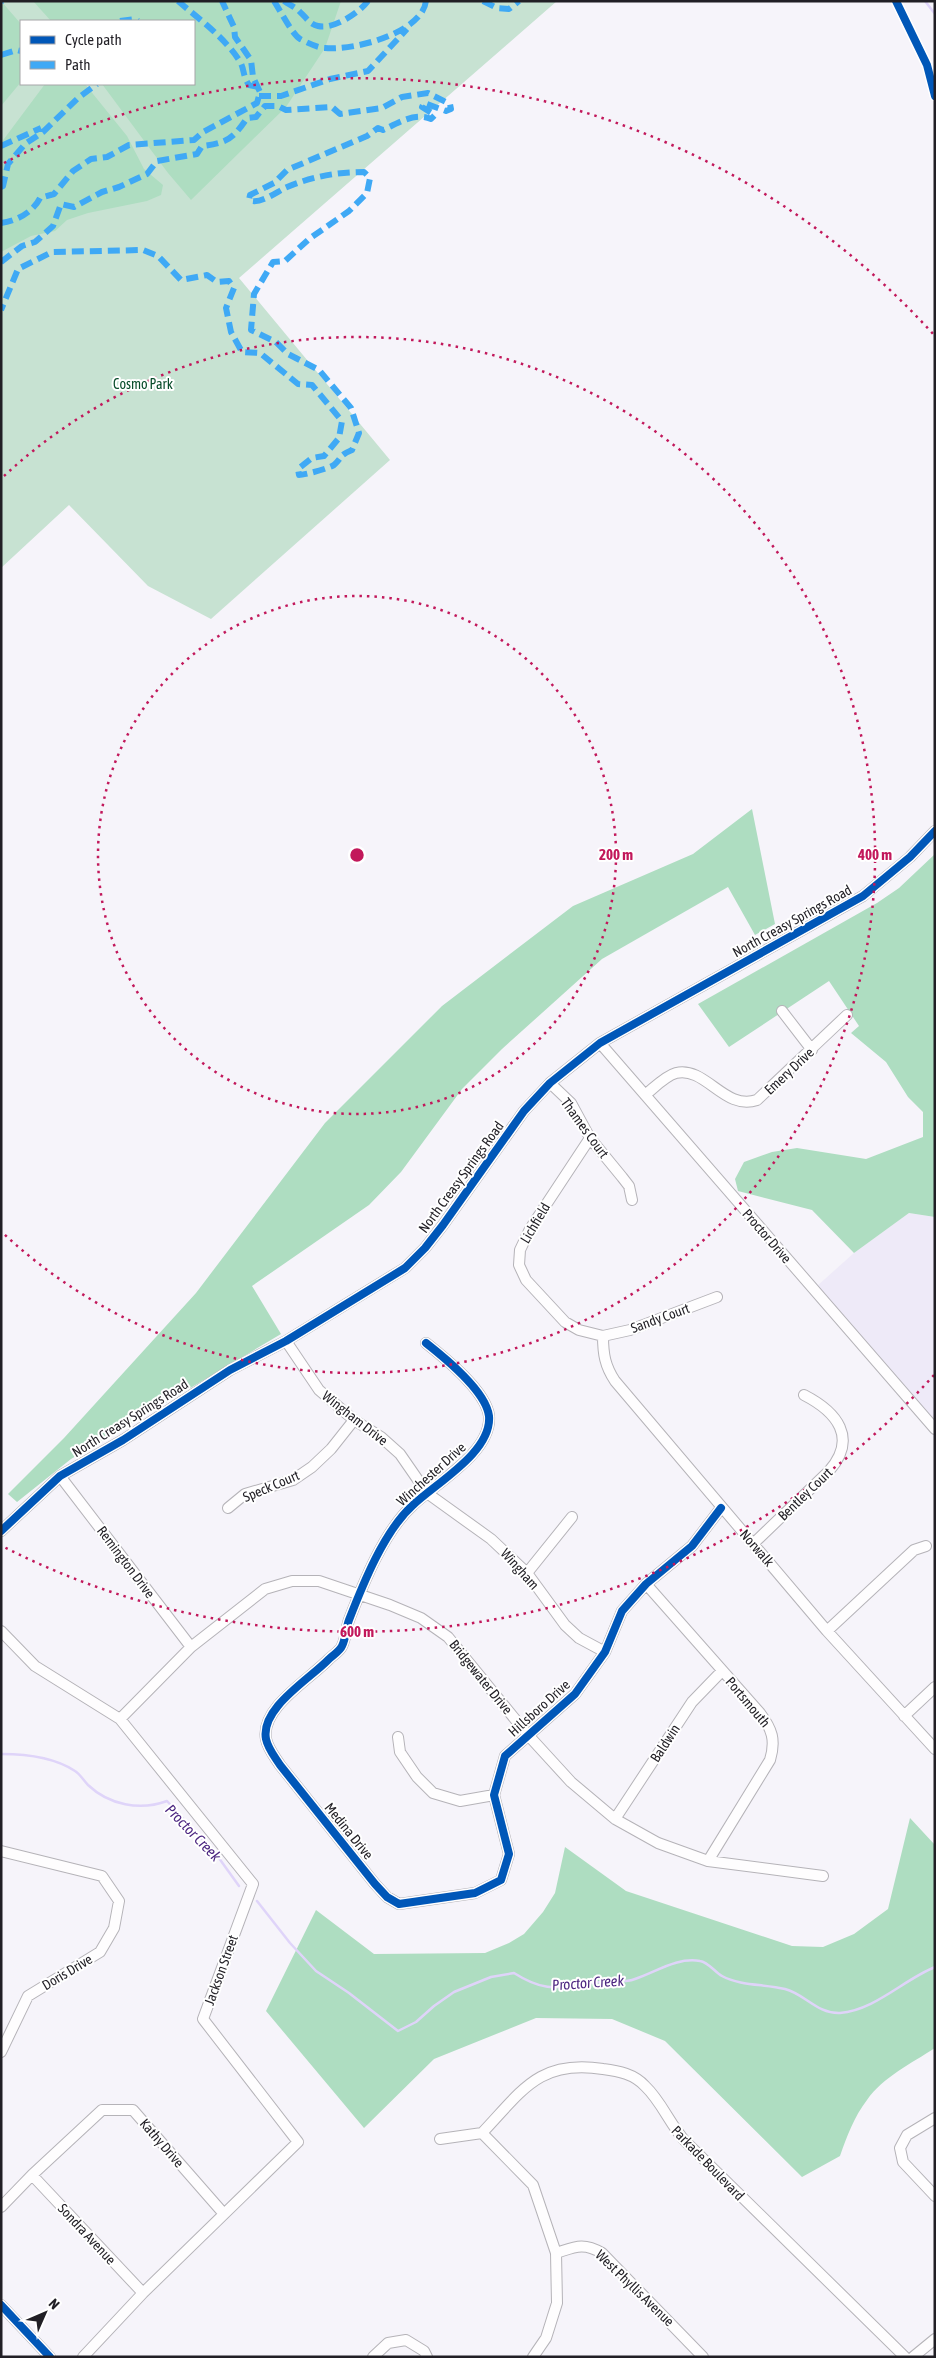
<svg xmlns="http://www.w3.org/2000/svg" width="936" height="2358" viewBox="0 0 936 2358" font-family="'Asap Condensed',sans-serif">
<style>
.built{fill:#eeeaf8}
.green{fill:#c7e2d2;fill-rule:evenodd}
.forest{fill:#aeddc1}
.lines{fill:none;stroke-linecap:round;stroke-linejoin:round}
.stream{stroke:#dfd4f9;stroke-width:2.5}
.minor-casing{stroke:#b5b3b8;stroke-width:12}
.minor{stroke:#fefdfe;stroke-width:10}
.quiet{stroke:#3fa9f5;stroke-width:6;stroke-dasharray:12 6;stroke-linecap:butt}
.cycleway-casing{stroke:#fff;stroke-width:11}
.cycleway{stroke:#0057b8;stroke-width:8}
.ring{fill:none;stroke:#c2185b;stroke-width:2.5;stroke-dasharray:2.5 5}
.labels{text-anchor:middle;stroke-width:4;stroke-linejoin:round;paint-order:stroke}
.park-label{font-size:14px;fill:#084c2a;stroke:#fff}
.street-label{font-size:14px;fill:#211f25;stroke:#fff}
.water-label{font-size:15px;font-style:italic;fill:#4c2681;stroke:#fff}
.centre{fill:#c2185b;stroke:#fff;stroke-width:2.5}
.ring-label{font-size:15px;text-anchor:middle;font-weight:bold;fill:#c2185b;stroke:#fff;stroke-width:4;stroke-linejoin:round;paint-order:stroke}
</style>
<rect width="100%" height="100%" fill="#f6f4fa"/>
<path class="built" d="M909,1213L935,1217V1421L816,1287L854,1253Z"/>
<path class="green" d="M1,1H557L239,278L390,460L211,619L148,586L69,505L1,568ZM21,21H194V84H21Z"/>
<path class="forest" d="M1,1L21,24V82L1,106Z
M33,1H341L325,48L286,107L191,200L168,173L102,84H194V21H51Z
M45,84H85L127,136L144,169L163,185L161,195L147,201L88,213L67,220L55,231L31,236L1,252V143Z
M752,809L775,924L755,935L728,887L602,959L502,1049L462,1089L401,1172L369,1205L252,1286L281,1334L71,1459L17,1502L8,1494L64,1438L196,1293L325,1123L442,1006L573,906L693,854Z
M935,854V1217L909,1213L854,1253L812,1210L738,1191L735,1179L744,1162L772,1152L797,1148L866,1159L923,1137V1112L908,1097L886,1062L851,1033L859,1026L829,981L729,1047L698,1004L877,903L899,888Z
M910,1818L935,1845V2048C912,2063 883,2077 867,2100C854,2117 847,2136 840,2156L802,2177L665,2041L612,2019L536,2018L434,2059L364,2128L266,2011L316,1910L374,1954L485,1953L509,1943L524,1934L543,1912L555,1893L565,1847L626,1891L792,1946L823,1947L854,1934L888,1909Z"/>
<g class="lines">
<path class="stream" d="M925,1L935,14
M1,1754C26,1754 54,1757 75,1771C80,1774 84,1781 88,1785C109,1805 140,1811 167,1801L216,1854L239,1886
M257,1901L290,1943L316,1971L349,1993L398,2031L416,2022L434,2006L454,1992L491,1977L514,1973C550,1996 562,1985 601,1982C612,1981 625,1983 635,1979C656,1972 677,1957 700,1961C708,1962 715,1972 722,1976C740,1986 765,1984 785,1989C805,1994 817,2014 840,2013C875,2010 903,1980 935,1967"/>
<g class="minor-casing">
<path id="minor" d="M782,1011L812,1050
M600,1043L935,1429
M550,1083L571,1103L590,1138L622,1177L629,1186L632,1200
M645,1095C654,1088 665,1076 676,1073C706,1066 724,1111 757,1100L847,1015
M590,1138L530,1229L520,1250L519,1265L526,1280L565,1322L579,1330L603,1336L630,1330L717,1297
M603,1336C603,1354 605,1366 615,1381L827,1631L935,1749
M286,1341L319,1390L354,1420L381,1437L400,1454L427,1493L491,1539L527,1573L565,1625L579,1638L605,1652
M426,1343C445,1358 486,1391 489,1416C492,1452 436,1483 413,1505C384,1531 363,1584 349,1620C346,1628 346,1638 342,1646C340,1651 333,1655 329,1659C310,1679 260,1708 266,1739C268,1749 275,1757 280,1765L375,1884L387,1897L399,1904L475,1893L501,1880L509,1854L494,1795L505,1756L575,1694L605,1652L622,1611L646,1584L692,1546L721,1508
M60,1476L191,1647
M228,1508L245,1494L293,1480L312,1467L331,1449L354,1420
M1,1531L60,1476L123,1440L230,1370L286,1341L405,1268L425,1248L443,1225L524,1111L550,1083L600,1043L863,896L910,857L935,831
M754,1543L829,1471C858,1438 837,1412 804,1395
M527,1573L572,1517
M646,1584L760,1713C772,1729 776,1740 770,1760L708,1861
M1,1631L35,1666L120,1719L253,1884L203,2019L298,2142L143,2293L83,2357
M827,1631L914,1550L926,1546
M904,1716L935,1687
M120,1719L191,1647L265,1589L292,1581H319L390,1605L421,1618L448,1637L528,1735L571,1782L615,1819L658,1843L708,1861L823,1876
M398,1737L400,1752L417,1777L433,1793L460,1801L494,1795
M615,1819L692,1702L722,1671
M1,1851L102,1876L119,1901L114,1928L100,1952L28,1996L1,2052
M935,2118L907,2135L900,2148L903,2162L935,2196
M482,2133C522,2091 539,2059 603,2069C619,2071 634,2074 645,2086C662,2102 670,2125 686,2142L905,2357
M482,2133L533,2185L556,2253L557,2303L546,2338L533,2357
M440,2139L482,2133
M32,2175L143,2293
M1,2207L32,2175L102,2110H133L224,2214
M556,2253C575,2247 583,2242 602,2253L703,2357
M1,2305L50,2357
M373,2357L388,2343L406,2340L424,2351L427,2357
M913,2357L935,2339"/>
</g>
<use href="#minor" class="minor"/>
<path class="quiet" d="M178,1C199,19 224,37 239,60C245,69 242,75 249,85L258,87
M274,1C280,10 292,34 300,39C306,42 318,48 325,48C353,51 422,33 426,1
M284,1C289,5 296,7 300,12C306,17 309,24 318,26C333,30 359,13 368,1
M483,1L497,8L509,9L519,1
M1,2L2,1
M120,21L135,19L138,21
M1,55L17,50L21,51
M259,96H281L330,79L368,71L407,29
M1,146L41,128
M1,187L3,186L8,164L25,144L43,132L78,98L97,84
M1,223C17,221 33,212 40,198L54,194L73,171L91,159L107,157L129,145L194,140L203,132L257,103L260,92L253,77L251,60L235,37L234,27L222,1
M1,262L22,246L35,242L53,226L61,204L74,207L102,192L119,187L147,174L157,161L197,154L202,146C227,143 233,139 247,118L256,117L265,106H278L286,110L332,107L340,114L382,108L402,97L428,93L450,104L451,109L446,111L424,103L422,107L435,115L431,119C415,112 398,123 383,130L378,128L367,136L287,170L274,183L250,195L249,200C259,205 275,193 285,188C310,177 336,172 364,172L370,178L367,193L349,211L309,239L285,261L273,262L254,294L251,330L276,342L288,354L319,370L351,408L359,433L352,450C338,456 343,457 334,465C330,468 305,475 299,475L298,469L312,458L324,456L339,438L342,421L312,385L298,384L260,353L242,352L231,332L226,308L234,288L229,281L217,282L207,275L181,280L158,256L143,250L52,252L18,269L1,310"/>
<g class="cycleway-casing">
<path id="cycleway" d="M896,1L927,65L935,96
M426,1343C445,1358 486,1391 489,1416C492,1452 436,1483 413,1505C384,1531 363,1584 349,1620C346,1628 346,1638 342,1646C340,1651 333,1655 329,1659C310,1679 260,1708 266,1739C268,1749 275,1757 280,1765L375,1884L387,1897L399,1904L475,1893L501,1880L509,1854L494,1795L505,1756L575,1694L605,1652L622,1611L646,1584L692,1546L721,1508
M1,1531L60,1476L123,1440L230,1370L286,1341L405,1268L425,1248L443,1225L524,1111L550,1083L600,1043L863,896L910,857L935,831
M1,2305L50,2357"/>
</g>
<use href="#cycleway" class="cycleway"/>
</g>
<g class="ring">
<circle cx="357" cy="855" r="259"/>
<path d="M4 476A518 518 0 1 1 4 1234"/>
<path d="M934 1375A777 777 0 0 1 4 1547M4 163A777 777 0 0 1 934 335"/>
</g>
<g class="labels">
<g class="park-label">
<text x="143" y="389">Cosmo Park</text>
</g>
<g class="street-label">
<text transform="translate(792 921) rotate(-29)" y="5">North Creasy Springs Road</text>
<text transform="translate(789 1071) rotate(-43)" y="5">Emery Drive</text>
<text transform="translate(585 1128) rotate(54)" y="5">Thames Court</text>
<text transform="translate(461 1177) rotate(-54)" y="5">North Creasy Springs Road</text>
<text transform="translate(535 1223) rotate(-59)" y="5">Lichfield</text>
<text transform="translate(767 1236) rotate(49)" y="5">Proctor Drive</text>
<text transform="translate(660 1318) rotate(-20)" y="5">Sandy Court</text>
<text transform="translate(130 1418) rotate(-32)" y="5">North Creasy Springs Road</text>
<text transform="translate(355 1418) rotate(38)" y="5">Wingham Drive</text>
<text transform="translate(431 1474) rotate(-42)" y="5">Winchester Drive</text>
<text transform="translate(271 1486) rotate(-23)" y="5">Speck Court</text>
<text transform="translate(805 1494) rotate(-44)" y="5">Bentley Court</text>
<text transform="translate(757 1548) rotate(49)" y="5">Norwalk</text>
<text transform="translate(126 1562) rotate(53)" y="5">Remington Drive</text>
<text transform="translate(520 1569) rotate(48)" y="5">Wingham</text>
<text transform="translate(481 1677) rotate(51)" y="5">Bridgewater Drive</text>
<text transform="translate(748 1702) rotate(50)" y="5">Portsmouth</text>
<text transform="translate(539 1708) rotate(-42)" y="5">Hillsboro Drive</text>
<text transform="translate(665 1743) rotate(-57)" y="5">Baldwin</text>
<text transform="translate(349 1831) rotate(51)" y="5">Medina Drive</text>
<text transform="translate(221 1970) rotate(-70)" y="5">Jackson Street</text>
<text transform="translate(67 1972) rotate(-31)" y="5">Doris Drive</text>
<text transform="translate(162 2143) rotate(49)" y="5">Kathy Drive</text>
<text transform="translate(708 2163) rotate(46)" y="5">Parkade Boulevard</text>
<text transform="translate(87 2234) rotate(47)" y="5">Sondra Avenue</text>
<text transform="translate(635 2288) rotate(44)" y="5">West Phyllis Avenue</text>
</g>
<g class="water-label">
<text transform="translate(193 1833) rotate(46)" y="5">Proctor Creek</text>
<text transform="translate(588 1983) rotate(-4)" y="5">Proctor Creek</text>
</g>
</g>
<circle cx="357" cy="855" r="8" class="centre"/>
<g class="ring-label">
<text x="616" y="860">200 m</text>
<text x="875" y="860">400 m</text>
<text x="357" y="1637">600 m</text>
</g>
<rect width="936" height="2358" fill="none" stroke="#211f25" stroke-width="5"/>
<rect x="20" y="20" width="175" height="65" fill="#ffffff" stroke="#a6a5a8"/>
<rect x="30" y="36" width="25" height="8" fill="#0057b8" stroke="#a6a5a8"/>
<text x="65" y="45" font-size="15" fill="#211f25">Cycle path</text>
<rect x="30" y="61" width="25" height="8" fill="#3fa9f5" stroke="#a6a5a8"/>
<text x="65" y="70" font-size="15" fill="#211f25">Path</text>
<g transform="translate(45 2313) rotate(45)" stroke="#ffffff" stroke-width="4" paint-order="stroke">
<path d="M0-4L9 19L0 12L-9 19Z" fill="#211f25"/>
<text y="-8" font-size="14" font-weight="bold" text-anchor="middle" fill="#211f25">N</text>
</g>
</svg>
